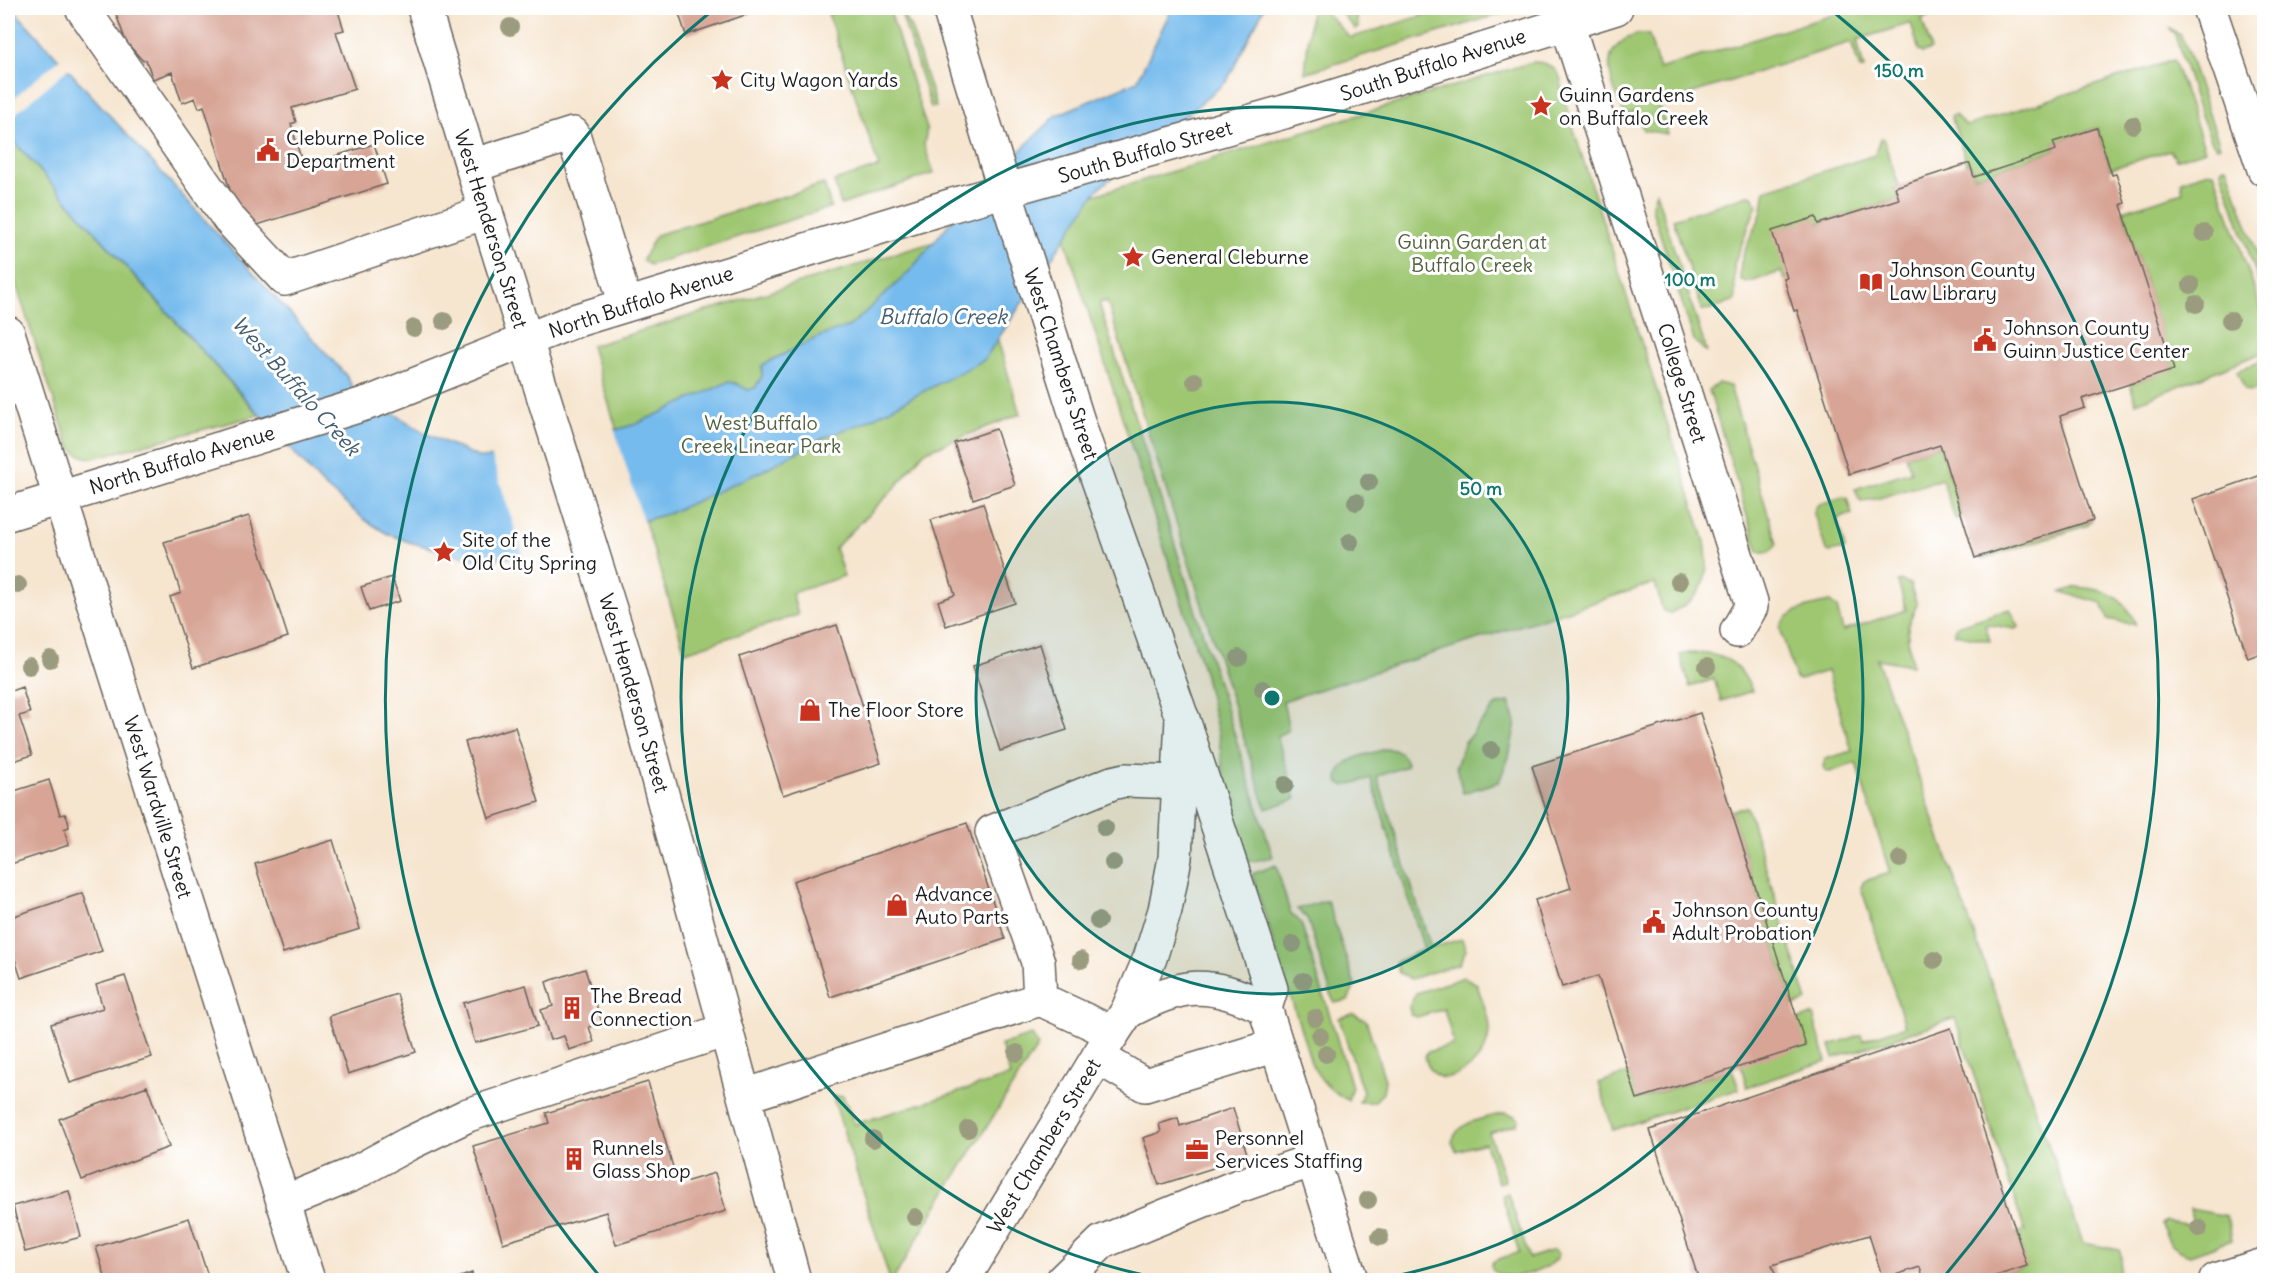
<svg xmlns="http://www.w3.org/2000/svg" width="2272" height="1288" viewBox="0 0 2272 1288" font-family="Delius,sans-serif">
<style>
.green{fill:#9fc772;stroke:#5e7247;stroke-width:1.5}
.water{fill:#76bbed;stroke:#496c84;stroke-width:1.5}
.pier{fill:#f6e5cf}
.building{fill:#d7a495}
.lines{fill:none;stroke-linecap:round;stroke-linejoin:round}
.minor-casing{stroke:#68625b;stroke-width:36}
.major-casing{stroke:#68625b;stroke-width:36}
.minor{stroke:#fff;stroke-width:33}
.major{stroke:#fff;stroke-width:33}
.tree{fill:#9b9c7f}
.ring{fill:none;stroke:#0f766e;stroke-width:3}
.labels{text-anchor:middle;stroke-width:6;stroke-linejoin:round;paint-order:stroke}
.street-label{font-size:20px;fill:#1c1c1c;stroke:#fff}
.poi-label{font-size:20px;fill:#1c1c1c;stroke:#fff;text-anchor:start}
.park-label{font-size:20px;fill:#50603e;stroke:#fff}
.water-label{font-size:21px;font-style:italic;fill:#405c70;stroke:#fff}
.centre{fill:#0f766e;stroke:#fff;stroke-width:3}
.ring-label{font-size:18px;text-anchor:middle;font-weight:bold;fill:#0f766e;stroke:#fff;stroke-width:6;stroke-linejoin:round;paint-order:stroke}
</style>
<rect width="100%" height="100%" fill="#fff"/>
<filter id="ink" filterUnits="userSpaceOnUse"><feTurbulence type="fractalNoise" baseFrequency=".0167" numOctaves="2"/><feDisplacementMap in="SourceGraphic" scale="12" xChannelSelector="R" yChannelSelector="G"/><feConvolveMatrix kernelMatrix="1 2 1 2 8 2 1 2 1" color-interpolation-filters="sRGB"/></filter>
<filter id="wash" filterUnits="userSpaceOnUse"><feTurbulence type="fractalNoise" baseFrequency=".008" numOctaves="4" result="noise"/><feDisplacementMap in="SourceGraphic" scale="24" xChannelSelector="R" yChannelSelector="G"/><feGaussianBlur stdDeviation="1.35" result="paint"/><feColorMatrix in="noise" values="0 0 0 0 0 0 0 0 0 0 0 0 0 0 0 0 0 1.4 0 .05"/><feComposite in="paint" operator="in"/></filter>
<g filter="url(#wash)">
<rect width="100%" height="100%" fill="#f6e5cf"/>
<path class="green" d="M846,8H889L927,129L924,145L934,173L841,205L834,181L879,167L828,14Z
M1311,8H1322L1350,38L1447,8H1520L1305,73Z
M1337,8H1356L1358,28L1355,29Z
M1855,8H1959L1922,19L1931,50L1923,53L1919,51L1911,23L1857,40L1864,69H1860L1851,42L1659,104L1668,134L1643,130L1637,111L1626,115C1620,107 1618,99 1614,89C1608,69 1605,52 1626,39C1634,35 1641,32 1649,35L1659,69Z
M901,13L911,28L936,107L931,108Z
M2169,27L2181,36L2186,47L2220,146L2217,147L2212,142L2196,103L2175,35Z
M2174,60L2205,150L2176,160L2170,150L2110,169L2097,128L2054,142L2056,150L1974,177L1970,164H1967L1951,116L1955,115L1966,126Z
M1533,62C1554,62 1563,74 1562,93L1705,542C1711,577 1704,598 1670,613L1663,611L1655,583L1283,701L1289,730L1277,736L1296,799L1266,809L1107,301L1099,303L1273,857L1249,862L1225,790L1219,737L1204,672L1063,233L1091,196Z
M8,135L259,415L93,458C81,457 76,454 68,444L8,260Z
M1883,138L1899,186L1895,188L1899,199L1818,224L1787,278L1784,279L1781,272L1747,283L1741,279C1736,257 1754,235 1761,214C1763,207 1763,198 1765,190L1875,155L1880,139Z
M2227,166L2264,274V297L2221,171L2222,168Z
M2208,172H2214L2264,317V352L2136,403L2130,384L2173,369L2123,211L2183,192L2181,181Z
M824,184L831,207L650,265L642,261L656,235Z
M1656,192L1707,353L1694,340L1652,209V204Z
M1748,195L1753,196L1757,204L1734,264L1735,300L1711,309L1702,310L1673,219Z
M947,238L978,273L1020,414L924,452L893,490L835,548L844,576L792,593L798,615L685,652L591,346Z
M2264,360V385L2253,391L2245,390L2237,371Z
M1718,383L1730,386L1777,544C1772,553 1767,552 1758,552L1709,390Z
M1940,445L1962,517L1955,519L1942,479L1876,499L1860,501L1855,489L1911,471L1906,456Z
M1843,497L1847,498L1852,514L1837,519L1845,549L1830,552L1826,550L1814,514L1815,508L1820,504Z
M2092,520L2088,525L1982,559L1977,557Z
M1902,581L1910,584L1917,605C1902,633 1909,638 1912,665L1877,659L2083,1243L2119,1250C2124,1259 2120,1271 2115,1279L2111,1280H1983L2026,1266L2017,1234L2025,1231L1955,1018L1834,1058L1830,1045L1861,1035L1863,1040L1905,1026L1861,887L1864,881L1890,873L1856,763L1830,772L1825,771L1823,767L1825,759L1852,751L1827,671L1799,680L1796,679L1780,628C1785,610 1814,605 1830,602L1837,608L1843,631L1906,610L1898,582Z
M2077,587C2107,589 2124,596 2136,625L2108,619L2102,603L2061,592Z
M2010,609L2019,627L2015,629L1985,624L1990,641L1955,634L1956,626Z
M1690,653C1723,653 1739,660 1752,691L1721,701L1714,679L1690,687L1680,655Z
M1509,702L1516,722L1509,757L1499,782L1463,793L1456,766L1465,742L1495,706Z
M1386,749C1397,749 1403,753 1407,763L1405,767L1377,776L1431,948L1462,939L1466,950L1459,964L1411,979L1399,973L1396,962L1424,949L1371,778L1345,786L1338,782C1337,757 1367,755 1386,749Z
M1747,807L1807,1001L1793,1006L1731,811Z
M1276,865L1290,912L1301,923L1352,1087L1348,1100C1331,1092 1321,1081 1312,1065L1252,874Z
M1324,901H1327L1329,905L1355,986L1348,1000L1334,1003L1307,918L1297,909Z
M1464,977L1477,984C1480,996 1486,1008 1488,1020C1494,1049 1470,1076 1442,1078C1431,1073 1428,1068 1425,1056L1428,1052L1454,1044L1444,1009L1417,1017L1411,1015L1409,1007L1416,993Z
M1353,1014L1366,1020L1385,1080L1383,1093L1374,1102H1359L1363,1092L1339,1018Z
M1813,1015L1826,1061L1747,1087L1741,1066L1797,1020Z
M1031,1035L1033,1036L1038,1046L941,1199L893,1280H890L833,1097L843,1096L855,1124L1010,1076L1001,1045Z
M1732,1069L1739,1089L1613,1130L1599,1083L1629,1073L1638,1099Z
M1505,1113L1515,1116L1518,1119L1517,1124L1489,1133L1505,1181L1498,1183L1485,1143L1456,1151L1452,1142C1457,1120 1486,1118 1505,1113Z
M1508,1193L1529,1258L1554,1250L1559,1254C1555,1272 1493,1288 1491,1264L1494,1261L1519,1252L1502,1195Z
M2190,1209L2227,1216L2232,1240L2190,1255C2172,1249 2167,1242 2162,1224L2166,1221L2193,1225Z"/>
<path class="water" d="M8,8H12L345,374L354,389L425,433L480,458L527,456L636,424L728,382L735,383L748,390L755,388L762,376V365L818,337L850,326L907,274L968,201L1057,115L1137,81L1172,8H1264L1227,81L1097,190L984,360L863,423L825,437L758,473L670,513L516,557L477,560L409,542L386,533L365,520L324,486L8,135Z"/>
<path class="pier" d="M62,57L70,67L8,120V103Z
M614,428L644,524L524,558L491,454L527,453Z"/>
<g id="blocks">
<path class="building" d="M114,8H337L344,30L336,32L355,89L292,108L296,122L291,124L303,166L374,144L387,184L248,228L239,219L204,106L199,108L195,98L182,103L172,72L153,79L146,60L143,61L126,42Z
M677,8H766L686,35Z
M2097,128L2112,175L2116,174L2121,188L2125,203L2121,205L2123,211L2174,370L2082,399L2085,408L2060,416L2093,520L1975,558L1940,445L1849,474L1797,310L1794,311L1784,279L1787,278L1772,231L1816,217L1818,224L1899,199L1895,187L1967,164H1970L1974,177L2056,150L2053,142Z
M996,429L1015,485L973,499L954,443Z
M2264,474V652L2248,658L2193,499Z
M983,503L1015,603L946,626L938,601L955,595L931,520Z
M249,516L288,637L193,668L170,597L181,593L164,542Z
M392,577L400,601L369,611L361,587Z
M837,625L881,763L783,795L739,657Z
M1040,644L1067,730L1000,751L973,666Z
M22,687L30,713L19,716L32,755L8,763V692Z
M1700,713L1806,1046L1637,1099L1598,976L1562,987L1535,900L1571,888L1532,766Z
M515,727L539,802L489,818L465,742Z
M49,780L60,815L65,814L68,820L69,827L64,829L69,845L8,865V793Z
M967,823L1005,939L830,997L793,881Z
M333,840L360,929L283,953L255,864Z
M83,893L102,951L21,978L8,938V918Z
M585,969L602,1023L589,1027L594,1042L569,1050L564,1036L550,1040L541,1010L553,1006L546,982Z
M125,976L152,1057L70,1083L51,1024L103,1008L96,985Z
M526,985L538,1026L475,1043L463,1003Z
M397,994L416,1052L348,1074L329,1016Z
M1951,1028L2027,1266L1983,1280H1924L1920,1267L1883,1279L1869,1235L1772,1265L1777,1280H1699L1650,1130Z
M648,1082L678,1184L715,1173L726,1211L616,1245L606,1212L503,1243L473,1146L549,1123L546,1113Z
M147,1086L169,1147L82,1180L59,1119Z
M1233,1108L1248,1157L1159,1185L1143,1138L1161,1132L1159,1124L1178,1118L1180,1126Z
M69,1191L81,1237L25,1252L13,1206Z
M189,1218L208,1276L193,1280H106L96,1247Z
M472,1273L474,1280H452Z
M703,1276L704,1280H689Z"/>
</g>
</g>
<g filter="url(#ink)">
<use href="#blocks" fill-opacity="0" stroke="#68625b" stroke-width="1.5"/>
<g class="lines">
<g class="minor-casing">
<path id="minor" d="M82,8L229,219L285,279L486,212
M2209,8L2264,169
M1567,23L1751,602V607L1737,631
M472,166L573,134L626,305
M8,333L308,1280
M8,514L374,401L574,321L953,205L1284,112L1616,8
M1183,719L1271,989L1265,1008L1351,1280
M1040,999L1113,1033
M1127,1012C1182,983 1208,979 1265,1008
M1098,1057L1145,1085L1277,1045
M745,1096L1040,999L1038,962L992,832L1112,783L1125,780L1179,782
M283,1203L353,1174L408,1144L468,1115L726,1030
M1063,1280L1102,1242L1233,1188L1313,1160
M2216,1280L2264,1265"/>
</g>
<g class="major-casing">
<path id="major" d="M424,8L486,212L624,654L794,1280
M949,8L1005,191L1082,434L1182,718L1175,858L1165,910L1150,958L1127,1012L1104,1047L963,1280"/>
</g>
<use href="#minor" class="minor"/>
<use href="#major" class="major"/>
</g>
<g class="tree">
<circle cx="510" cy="27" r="9"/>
<circle cx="2133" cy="125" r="9"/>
<circle cx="2204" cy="233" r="9"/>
<circle cx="2191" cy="285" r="9"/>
<circle cx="2196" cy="304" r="9"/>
<circle cx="2230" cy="320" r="9"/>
<circle cx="444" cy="321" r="9"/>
<circle cx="414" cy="328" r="9"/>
<circle cx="1195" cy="381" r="9"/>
<circle cx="1369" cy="482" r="9"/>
<circle cx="1356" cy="502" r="9"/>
<circle cx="1350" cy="542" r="9"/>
<circle cx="1679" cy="582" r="9"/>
<circle cx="18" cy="585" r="9"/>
<circle cx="1239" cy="658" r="9"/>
<circle cx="50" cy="659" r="9"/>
<circle cx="29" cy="666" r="9"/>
<circle cx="1707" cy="667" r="9"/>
<circle cx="1263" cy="689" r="9"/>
<circle cx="1491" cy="750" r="9"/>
<circle cx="1285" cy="785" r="9"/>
<circle cx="1105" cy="828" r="9"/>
<circle cx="1900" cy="859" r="9"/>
<circle cx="1113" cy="863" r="9"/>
<circle cx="1098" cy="921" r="9"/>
<circle cx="1293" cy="944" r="9"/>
<circle cx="1081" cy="960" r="9"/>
<circle cx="1934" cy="960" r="9"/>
<circle cx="1303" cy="981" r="9"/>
<circle cx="1315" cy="1018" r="9"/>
<circle cx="1320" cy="1036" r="9"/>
<circle cx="1017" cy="1053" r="9"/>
<circle cx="1326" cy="1054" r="9"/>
<circle cx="968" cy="1129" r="9"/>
<circle cx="873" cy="1139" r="9"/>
<circle cx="1368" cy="1200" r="9"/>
<circle cx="915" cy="1217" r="9"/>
<circle cx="2199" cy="1228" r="9"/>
<circle cx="1380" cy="1237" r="9"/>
</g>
</g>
<circle cx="1272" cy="698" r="296" fill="#0f766e" fill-opacity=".12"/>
<g class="ring">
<circle cx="1272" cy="698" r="296"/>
<path d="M1169 1280A591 591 0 1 1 1375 1280"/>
<path d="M603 1280A887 887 0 0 1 714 9M1830 9A887 887 0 0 1 1941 1280"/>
</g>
<defs>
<g id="sight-bare" transform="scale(1.8)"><path d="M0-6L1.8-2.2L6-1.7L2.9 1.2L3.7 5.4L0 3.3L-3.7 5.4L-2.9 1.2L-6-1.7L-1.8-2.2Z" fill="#c8321e" stroke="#fff" stroke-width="2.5" paint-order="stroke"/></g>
<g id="civic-bare" transform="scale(1.8)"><path d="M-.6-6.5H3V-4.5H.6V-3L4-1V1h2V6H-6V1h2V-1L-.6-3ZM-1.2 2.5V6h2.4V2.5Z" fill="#c8321e" stroke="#fff" stroke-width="2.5" paint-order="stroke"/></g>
<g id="library-bare" transform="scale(1.8)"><path d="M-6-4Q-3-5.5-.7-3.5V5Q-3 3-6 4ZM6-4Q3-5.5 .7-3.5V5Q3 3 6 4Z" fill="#c8321e" stroke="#fff" stroke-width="2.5" paint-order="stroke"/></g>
<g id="shop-bare" transform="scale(1.8)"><path d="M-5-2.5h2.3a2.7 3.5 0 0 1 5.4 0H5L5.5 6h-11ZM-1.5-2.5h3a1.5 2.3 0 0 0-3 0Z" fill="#c8321e" stroke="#fff" stroke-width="2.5" paint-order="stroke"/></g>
<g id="building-bare" transform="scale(1.8)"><path d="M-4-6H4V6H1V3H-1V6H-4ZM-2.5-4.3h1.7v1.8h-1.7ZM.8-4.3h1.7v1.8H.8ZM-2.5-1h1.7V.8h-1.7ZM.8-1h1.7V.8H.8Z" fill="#c8321e" stroke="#fff" stroke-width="2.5" paint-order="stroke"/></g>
<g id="office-bare" transform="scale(1.8)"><path d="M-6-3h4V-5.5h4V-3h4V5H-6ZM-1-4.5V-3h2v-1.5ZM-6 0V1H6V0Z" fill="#c8321e" stroke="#fff" stroke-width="2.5" paint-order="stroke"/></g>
</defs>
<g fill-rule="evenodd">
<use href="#sight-bare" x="722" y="80"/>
<use href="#sight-bare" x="1541" y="106"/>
<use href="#civic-bare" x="268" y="150"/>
<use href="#sight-bare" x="1133" y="257"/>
<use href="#library-bare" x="1871" y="282"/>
<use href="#civic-bare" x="1985" y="340"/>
<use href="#sight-bare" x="444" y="552"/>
<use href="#shop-bare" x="810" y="710"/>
<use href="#shop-bare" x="897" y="905"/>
<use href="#civic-bare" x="1654" y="922"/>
<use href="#building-bare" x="572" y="1008"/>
<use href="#office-bare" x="1197" y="1150"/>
<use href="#building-bare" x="574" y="1159"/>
</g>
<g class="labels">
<g class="street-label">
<text transform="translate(1433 65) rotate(-18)" y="7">South Buffalo Avenue</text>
<text transform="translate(1145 152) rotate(-16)" y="7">South Buffalo Street</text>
<text transform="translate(491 229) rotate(73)" y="7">West Henderson Street</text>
<text transform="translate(641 302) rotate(-18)" y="7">North Buffalo Avenue</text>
<text transform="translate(1061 364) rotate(72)" y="7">West Chambers Street</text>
<text transform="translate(1682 383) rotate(73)" y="7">College Street</text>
<text transform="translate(182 460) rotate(-17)" y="7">North Buffalo Avenue</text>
<text transform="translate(634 693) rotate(74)" y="7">West Henderson Street</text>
<text transform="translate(158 807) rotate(73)" y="7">West Wardville Street</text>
<text transform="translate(1044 1146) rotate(-59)" y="7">West Chambers Street</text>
</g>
<g class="poi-label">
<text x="740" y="87">City Wagon Yards</text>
<text x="1559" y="102">Guinn Gardens<tspan x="1559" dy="23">on Buffalo Creek</tspan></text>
<text x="286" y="145">Cleburne Police<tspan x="286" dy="23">Department</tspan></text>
<text x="1151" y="264">General Cleburne</text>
<text x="1889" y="277">Johnson County<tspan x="1889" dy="23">Law Library</tspan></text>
<text x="2003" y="335">Johnson County<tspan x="2003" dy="23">Guinn Justice Center</tspan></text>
<text x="462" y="547">Site of the<tspan x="462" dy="23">Old City Spring</tspan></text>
<text x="828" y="717">The Floor Store</text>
<text x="915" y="901">Advance<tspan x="915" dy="23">Auto Parts</tspan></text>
<text x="1672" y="917">Johnson County<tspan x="1672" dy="23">Adult Probation</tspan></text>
<text x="590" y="1003">The Bread<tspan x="590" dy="23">Connection</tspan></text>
<text x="1215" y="1145">Personnel<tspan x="1215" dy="23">Services Staffing</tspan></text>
<text x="592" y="1155">Runnels<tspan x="592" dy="23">Glass Shop</tspan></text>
</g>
<g class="park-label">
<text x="1472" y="249">Guinn Garden at<tspan x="1472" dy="23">Buffalo Creek</tspan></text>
<text x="761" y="430">West Buffalo<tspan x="761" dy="23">Creek Linear Park</tspan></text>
</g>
<g class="water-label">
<text x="943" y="324">Buffalo Creek</text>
<text transform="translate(296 386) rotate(48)" y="7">West Buffalo Creek</text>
</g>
</g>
<circle cx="1272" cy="698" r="9" class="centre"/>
<g class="ring-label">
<text x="1899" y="77">150 m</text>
<text x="1690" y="286">100 m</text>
<text x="1481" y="495">50 m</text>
</g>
<rect width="2272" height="1288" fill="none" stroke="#fff" stroke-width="30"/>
</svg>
